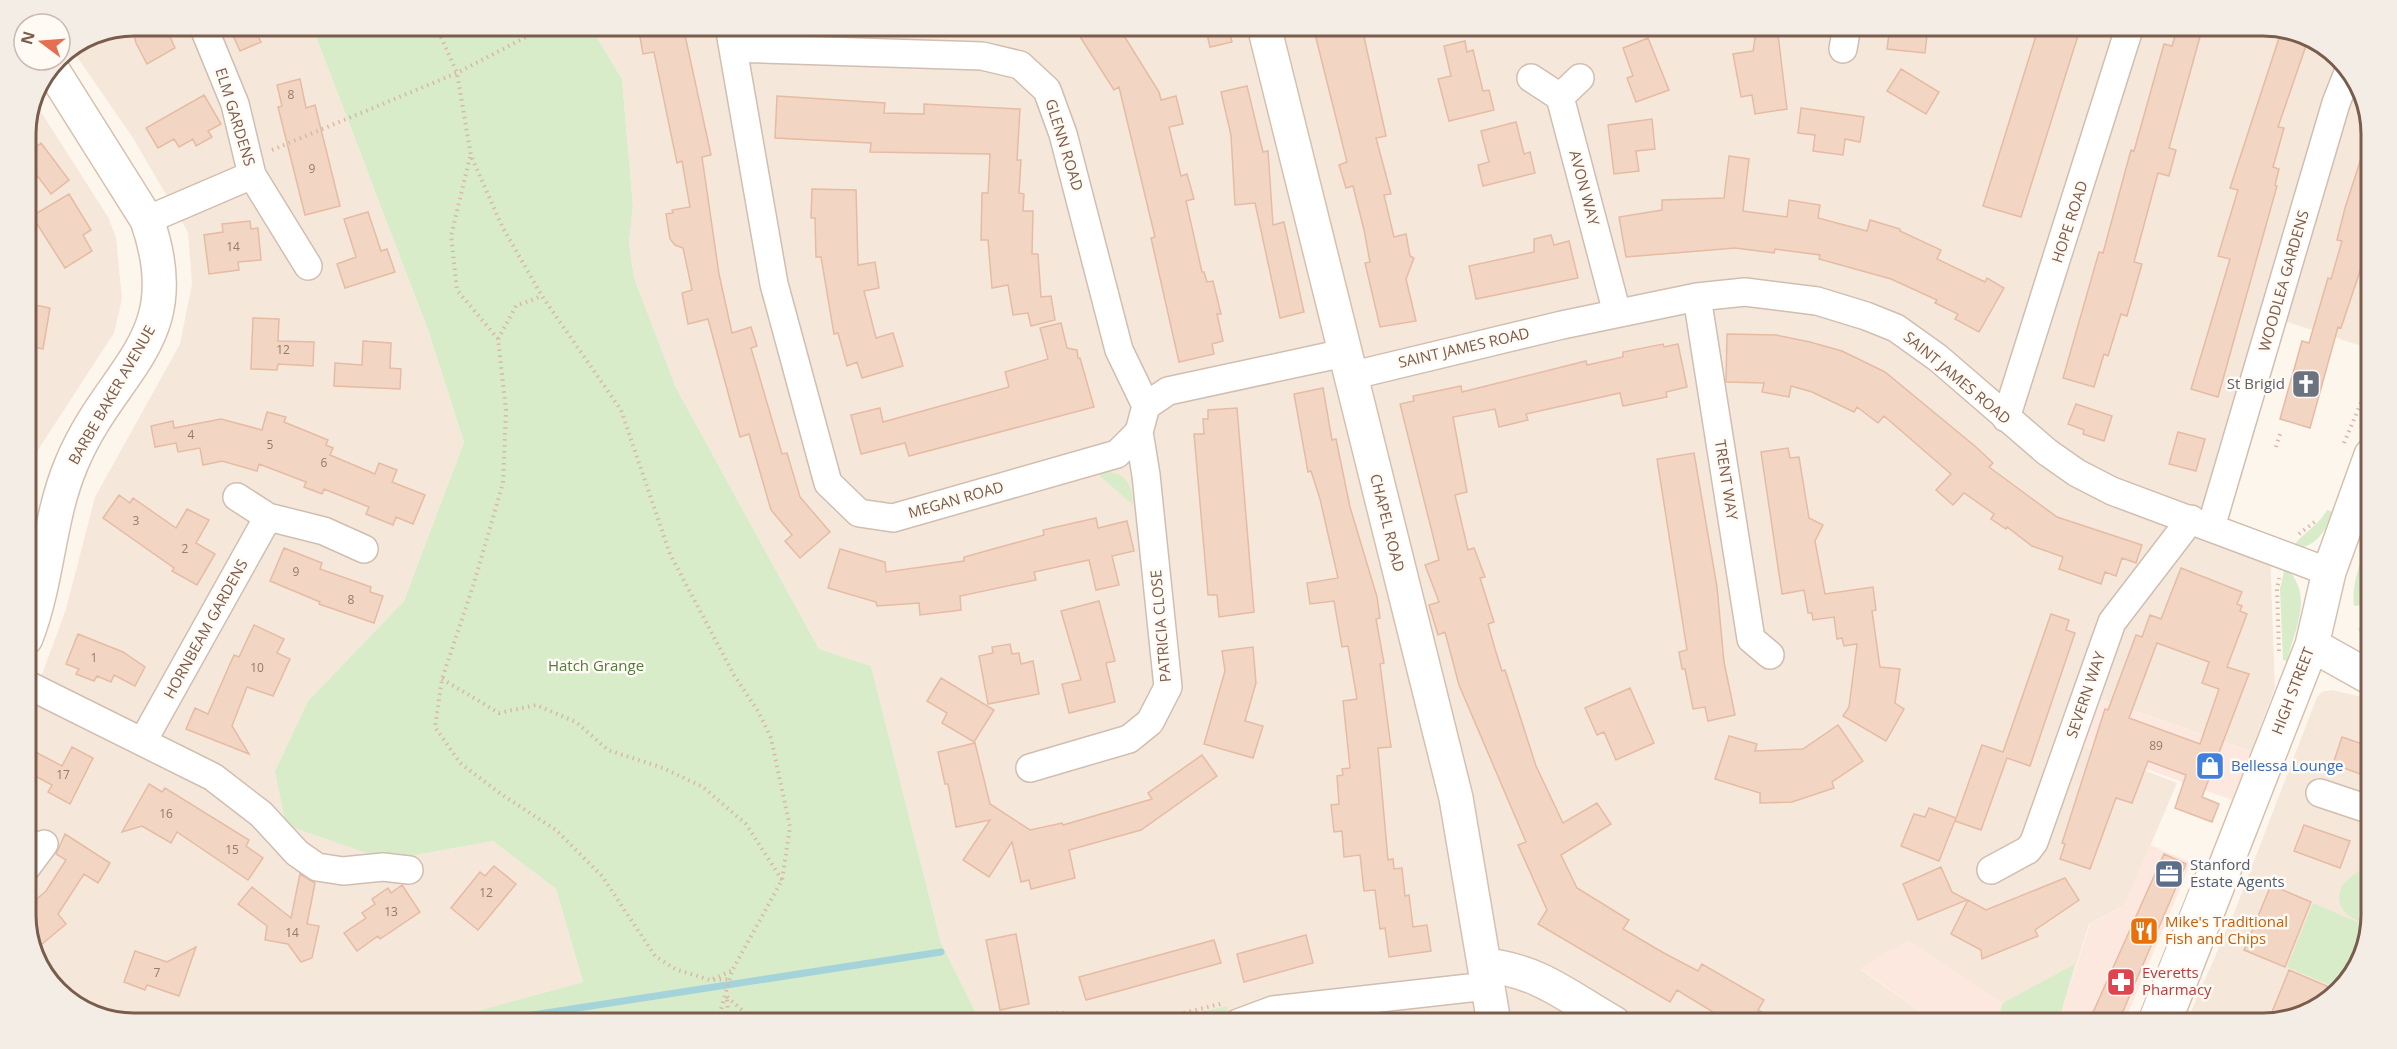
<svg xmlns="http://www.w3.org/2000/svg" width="2397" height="1049" viewBox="0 0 2397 1049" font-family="'Open Sans',sans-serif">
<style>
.residential{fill:#f5e8da}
.commercial{fill:#fde8e0}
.green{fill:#d8ecc9}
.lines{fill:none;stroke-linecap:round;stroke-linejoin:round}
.stream{stroke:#a5d3da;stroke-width:7}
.building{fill:#f3d5c3;stroke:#e6bba3;stroke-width:1.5;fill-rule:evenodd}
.lane-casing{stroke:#d1beb0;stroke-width:16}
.street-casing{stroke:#d1beb0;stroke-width:30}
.secondary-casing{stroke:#d6c0b0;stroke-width:36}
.path{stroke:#d9b8a5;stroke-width:4;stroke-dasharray:1.5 4.5;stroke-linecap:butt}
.lane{stroke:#fff;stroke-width:14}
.street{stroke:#fff;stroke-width:27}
.secondary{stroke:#fff;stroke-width:33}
.labels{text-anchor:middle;stroke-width:5;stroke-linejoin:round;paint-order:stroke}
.number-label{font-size:12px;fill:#987a6a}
.street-label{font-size:15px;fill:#7a5c4d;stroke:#fffaf3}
.worship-label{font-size:15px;fill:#5b616d;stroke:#fffaf3;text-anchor:end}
.park-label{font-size:15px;fill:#537a41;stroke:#fffaf3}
.shop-label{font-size:15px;fill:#366cbe;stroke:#fffaf3;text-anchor:start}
.service-label{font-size:15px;fill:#4e5e75;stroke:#fffaf3;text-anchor:start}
.food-label{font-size:15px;fill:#c56008;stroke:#fffaf3;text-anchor:start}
.health-label{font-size:15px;fill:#be3a42;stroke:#fffaf3;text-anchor:start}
.rim{fill:none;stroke:#7a5c4d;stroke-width:3}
</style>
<rect width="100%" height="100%" fill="#fdf6ec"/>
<path class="residential" d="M134,26H312L428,330L464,442L404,601L308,701L275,771L387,860L493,841L556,889L583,982L433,1023H134L92,1015L48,981L26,923V706L37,688L66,609L95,497L180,344L192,284L188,232L133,138L71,48L93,34Z
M590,26H2263L2305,34L2353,73L2371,127V349L2272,317L2209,527L2270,551L2275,688L2251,751L2097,698L2080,745L2177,783L2125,905L2089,924L2058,1023H2031L2000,1011L1860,969L1937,1023H981L941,943L871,666L819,649L675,386L659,350L634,278L629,243L633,206L622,79Z
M36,104L108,217L116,237L122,299L114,333L38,450L26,486V127Z
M2332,690L2371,699V915L2363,957L2323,1005L2264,1023H2186L2234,913L2317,697L2322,692Z"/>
<path class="commercial" d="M2096,698L2251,751L2232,800L2080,745Z
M2150,845L2195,864L2188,869L2124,1023H2058L2090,924L2125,905Z
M1908,940L2003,1003L2000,1011L2031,1023H1937L1860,968Z"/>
<path class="green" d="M312,26H590L622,79L633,206L629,243L634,278L675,386L819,649L871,666L941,943L981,1023H433L583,982L556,889L493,841L387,860L286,825L275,771L308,701L404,601L464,442L428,330Z
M1106,472C1126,472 1133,486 1133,505L1099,475Z
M2327,510L2333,512C2325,532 2316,548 2292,549C2301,533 2317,528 2327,510Z
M2371,532V652L2363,644L2358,628L2368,626L2364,605L2354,606C2351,580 2363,556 2371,532Z
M2285,567C2315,594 2295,627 2287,661L2283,660L2280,589Z
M2364,869L2371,873L2370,925C2363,922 2353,920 2347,914C2329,896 2345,877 2364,869Z
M2313,903L2369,927L2346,977L2337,988L2287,967Z
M2075,964L2058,1023H2031L2000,1011L2003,1003Z
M1227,1006L1228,1015L1211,1023H1194L1191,1015Z"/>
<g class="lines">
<path class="stream" d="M481,1023L941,952"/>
</g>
<path class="building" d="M132,26H165L175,48L147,64L136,43Z
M243,26H253L261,42L240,51L231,31Z
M638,26H683L711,155L702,157L719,274L732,333L751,327L757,346L751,348L782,454L787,453L800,497L830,532L800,558L785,541L792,535L771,510L749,434L740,437L708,319L688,324L682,293L692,290L683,248L675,245L670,239L666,214L673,213L672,210L690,207L682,161L677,163L654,52L643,54Z
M1088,26H1118L1159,92L1161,100L1176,96L1183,124L1169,127L1181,176L1187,174L1194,199L1186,201L1202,272H1204L1207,282L1213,281L1221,314H1217L1223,341L1212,344L1214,354L1179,362L1151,238L1155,237L1119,87L1114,90L1077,32Z
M1205,26H1228L1232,42L1210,47Z
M1313,26H1371L1364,37L1386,136L1376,138L1391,194L1384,195L1394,237L1406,234L1410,256L1414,258L1406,279L1416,321L1380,327L1365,263L1370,262L1364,230L1353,186L1346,188L1339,165L1347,162Z
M1757,26H1777L1787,109L1755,114L1752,95L1741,97L1733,54L1753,51Z
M1890,26H1928L1925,53L1887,49Z
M2039,26H2081L2021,217L1983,206Z
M2178,26H2203L2169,148L2176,150L2169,176L2158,173L2134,262L2142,264L2127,316L2121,314L2108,356L2104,354L2094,387L2063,378L2099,252L2103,253L2131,150L2134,151L2164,44L2172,46Z
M2282,29L2305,34L2309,37L2278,127L2284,128L2273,167L2279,169L2275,185L2277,186L2218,397L2191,389L2230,259L2218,256L2238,190L2230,188Z
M1648,38L1669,90L1636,102L1627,78L1633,76L1623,48Z
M1465,41L1467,52L1473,50L1483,91L1489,90L1494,110L1449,121L1438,79L1451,76L1444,46Z
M1901,69L1939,92L1926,114L1887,91Z
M300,79L306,108L315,105L340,206L305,215L278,107L282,106L277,85Z
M1247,86L1263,152L1268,151L1273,225L1284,222L1304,312L1280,318L1255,203L1235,205L1231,135L1221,92Z
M204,95L221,124L208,131L212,137L196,146L193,139L179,147L174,139L158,148L146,128Z
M777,96L885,103L884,113L924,114V104L1020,109L1017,160H1021L1019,193L1024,194L1023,211H1033L1032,254H1038L1041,297L1051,296L1055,320L1031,326L1028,313L1013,315L1008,285L992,288L988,240H981L982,193H988L990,154L870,152L871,143L775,138Z
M1801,108L1864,117L1860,142L1845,139L1843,155L1813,151L1815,135L1798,133Z
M1652,119L1655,149L1636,151L1639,171L1614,174L1608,125Z
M1516,122L1524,154L1530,152L1535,173L1483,186L1478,165L1489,162L1481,131Z
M2367,140L2371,141V213L2364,233L2371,238L2341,328L2338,327L2310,428L2280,419L2302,341L2309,343L2328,278L2331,279L2342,241L2337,240L2345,208Z
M41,143L69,180L51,194L26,161V155Z
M1729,156L1749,159L1743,211L1787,217L1789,200L1820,205L1818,218L1867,231L1870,220L1900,229V231L1941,250L1937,259L1985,282L1987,278L2004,288L1979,332L1955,319L1958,314L1935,303L1937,300L1891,279L1819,259L1820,255L1775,249L1774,253L1735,248L1626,257L1619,217L1662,210V200L1724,198Z
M812,189L856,190L858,265L875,262L879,288L864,291L876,338L893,333L903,366L862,378L857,362L847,366L838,333L834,334L821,257H816L815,218H811Z
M69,194L91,230L83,235L92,251L65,268L32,216Z
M368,212L381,251L387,249L395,272L345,288L337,264L356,257L344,219Z
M250,221L251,229L258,228L261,260L238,262L239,270L209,274L204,235L223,232L222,224Z
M1551,235L1554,245L1569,241L1578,278L1476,299L1469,266L1534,252V239Z
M26,303L50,308L43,349L26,346Z
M253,318L279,319L278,341L314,342L313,366L278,364L277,370L251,369Z
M1061,323L1067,348L1077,350L1078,358H1080L1094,407L909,456L905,443L861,454L851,415L880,408L883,422L1009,387L1005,372L1048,359L1040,328Z
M1727,334L1776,335L1810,342L1842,351L1885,372L1976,447L1993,463L1989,467L2057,517L2142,545L2136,563L2122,558L2116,576L2105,572L2101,584L2059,569L2063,557L2032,546L2007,527L2006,529L1991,519L1994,514L1964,493L1953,505L1936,490L1951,474L1884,416L1878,423L1857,407L1854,412L1812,392L1791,386L1789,397L1762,392L1764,383L1726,382Z
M363,341L391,343L390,368L401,369L400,389L334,386L335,363L362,365Z
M1663,344L1664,347L1678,344L1687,387L1666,392L1667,397L1623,406L1620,393L1526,414L1528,420L1499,427L1495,409L1453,417L1467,492L1455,495L1468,550L1474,548L1485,577L1480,578L1494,622L1488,624L1495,649L1502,671L1505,670L1536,766L1563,823L1597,803L1611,824L1561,855L1577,888L1629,920L1623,929L1662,952L1698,971L1702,964L1764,1000L1758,1010L1780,1023H1731L1677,990L1670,1002L1538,924L1547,910L1518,845L1526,842L1459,685L1445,632L1438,635L1429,605L1439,602L1425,565L1439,560L1400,404L1414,401L1413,396L1461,386L1462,392L1586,361L1587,365L1623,357V352Z
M1323,388L1332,440L1336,439L1350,507L1377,597L1380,618L1376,619L1384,663L1380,664L1391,747L1378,748L1388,860L1393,859L1394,869L1402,868L1405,896L1409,895L1413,927L1427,925L1431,951L1389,957L1385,928L1380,929L1375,890L1364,891L1360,855L1344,857L1342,831L1334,832L1331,805L1339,804L1337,776L1343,775L1342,769L1350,768L1343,701L1357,699L1348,646L1342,647L1334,601L1310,604L1307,583L1338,578L1320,499L1311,471L1308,472L1294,394Z
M2076,404L2112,416L2104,441L2083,434L2084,430L2068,424Z
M1237,408L1254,612L1219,617L1217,595H1208L1194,434H1204L1203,419H1208V410Z
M267,412L286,417L284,422L328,440L326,445L333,448L330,455L375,474L379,463L397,470L392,482L425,495L413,524L396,517L393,525L366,514L369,507L324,489L322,494L304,487L306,482L259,464L257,471L222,461L203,465L200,448L178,452L176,443L155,447L151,426L173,421L174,428L221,419L262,430Z
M2178,432L2205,439L2196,471L2169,464Z
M1788,448L1790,458L1799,457L1809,518L1823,525L1815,541L1825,594L1873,587L1876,610L1872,611L1880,667L1900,669L1895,703L1904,709L1886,741L1843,716L1849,707L1857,644L1844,646L1842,638L1837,639L1834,617L1813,620L1812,613H1808L1804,590L1782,594L1761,452Z
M1694,453L1717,587L1724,662L1735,715L1708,721L1705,707L1693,709L1685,669H1682L1679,652L1687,650L1657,459Z
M119,495L130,503L133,498L176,528L187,509L209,520L196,543L215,554L197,585L172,571L174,568L103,518Z
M1096,518L1098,528L1127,521L1134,551L1112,556L1119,585L1096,590L1089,560L1034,572L1036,580L960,596L961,610L920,615L919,603L877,606L876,602L828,588L840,549L885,562L886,572L964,561V557L1044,535L1043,530Z
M284,548L322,563L320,569L371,587L370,592L383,596L374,623L319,604L320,602L270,581Z
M2181,568L2242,592L2237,604L2242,606L2240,611L2247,614L2227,667L2249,674L2202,797L2219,804L2212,822L2175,808L2186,775L2148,761L2132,803L2116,798L2090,869L2060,859L2065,844L2062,843L2105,709L2108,710L2136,635L2142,637L2150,615L2161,619ZM2157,643L2209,662L2202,683L2219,689L2200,744L2129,718Z
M1099,601L1115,661L1106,663L1115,702L1069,713L1062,684L1081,680L1061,611Z
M2051,614L2069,620L2066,630L2075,633L2030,766L2007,758L1981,830L1955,821L1982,745L2003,752Z
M254,625L284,639L277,653L290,659L273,696L247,687L232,726L249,754L186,729L195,708L208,714L234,655L239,657Z
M78,634L123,652L145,667L135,686L114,675L111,682L97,676L94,681L76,674L79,669L66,664Z
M1010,644L1012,654L1019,653L1021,664L1033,661L1039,694L988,704L979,656L993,653L992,647Z
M1253,647L1256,683L1245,721L1263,726L1253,758L1204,744L1225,671L1222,651Z
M941,678L994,710L974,742L942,723L947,713L927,701Z
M1630,688L1654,743L1616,760L1604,732L1597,735L1585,708Z
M1838,725L1863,761L1832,782L1834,788L1792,802L1760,803V793L1715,779L1729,736L1757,744L1755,751L1803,749Z
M2342,737L2371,747V778L2333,764Z
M975,743L990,804L1030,830L1062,823L1063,825L1152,799L1148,793L1202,755L1217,776L1141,830L1069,850L1075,878L1031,889L1029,880L1021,882L1012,842L989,877L963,860L990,820L956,827L948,784H945L938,752Z
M26,747L62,766L72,747L93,758L70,804L48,792L52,785L26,771Z
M149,784L162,792L165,788L249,840L246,846L263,858L248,880L177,832L171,843L142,826L122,832Z
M1929,808L1956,818L1939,861L1901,846L1914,814L1925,817Z
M2304,825L2350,841L2340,868L2294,851Z
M65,834L110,863L98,883L84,874L58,914L66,924L36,949L26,923V908L46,891L66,860L56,854Z
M2164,854L2186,864L2118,1023H2100L2090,1019Z
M494,866L516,884L478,930L451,908L480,872L485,876Z
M1941,867L1952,892L1967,900L1918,920L1903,884Z
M300,874L315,883L307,924L319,926L312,958L301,962L288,944L265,940L267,926L238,904L252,887L291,918Z
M2065,878L2079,900L2035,930L2038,936L1982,959L1981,950L1951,934L1968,900L1986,910Z
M402,885L420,912L380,939L378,936L357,951L344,933L366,918L362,913L375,904L372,899L388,888L391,893Z
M2271,885L2311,902L2285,967L2244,950Z
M1016,934L1029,1004L1000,1010L986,940Z
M1306,935L1313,963L1244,982L1237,954Z
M1214,940L1221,963L1086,1000L1079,977Z
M196,947L179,996L147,985L145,990L124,982L135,951L167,962Z
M2289,970L2336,990L2323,1005L2268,1022Z"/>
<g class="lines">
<g class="lane-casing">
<path id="lane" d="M2144,1023L2202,877L2216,888"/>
</g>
<g class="street-casing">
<path id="street" d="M203,26L235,104L252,175L308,266
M729,26L774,284L828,483L859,513L893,518L1117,454L1139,432L1146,406L1168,391L1344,353
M733,48L982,56L1020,65L1047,90L1063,134L1119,350L1146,406
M1843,49L1847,26
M1531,78L1560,97L1617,313
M1560,97L1580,78
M147,220L252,175
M1697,297L1751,639L1770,655
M1350,376L1562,325L1697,297L1745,292L1817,301L1866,316L1896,328L1938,358L2047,452L2077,473L2112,491L2329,572
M2006,418L2130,26
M237,497L268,517L324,531L364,549
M2211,527L2336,103L2349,70
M26,684L213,777L261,814L297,853L317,867L343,871L383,867L409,870
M143,741L268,517
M1030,768L1129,739L1150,722L1168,687L1146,475L1139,432
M2320,793L2371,810
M26,868L44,844
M1991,870L2028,850L2034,842L2112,622L2191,519
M1238,1023L1273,1010L1487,986"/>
</g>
<g class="secondary-casing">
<path id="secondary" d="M1264,26L1456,798L1494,1023
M26,638C48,582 48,520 71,465C111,367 190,342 147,220L52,69
M2312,645L2371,678
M1485,965C1540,971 1568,997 1614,1023
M2164,1023L2312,645L2329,572L2371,455"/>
</g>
<path class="path" d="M436,26L457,73L471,156L503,228L542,296L621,410L670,554L734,675L758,711L771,738L790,827L782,880L732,971L717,1023
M272,150L457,73L547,26
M470,157L451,236L457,290L498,339L506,410L503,483L474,583L442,679L435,727L460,763L501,794L556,830L602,876L655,956L675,969L710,980L730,979
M498,339L516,306L542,296
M2344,443L2371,379
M2276,447L2281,431
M2299,534L2317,520
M2279,651L2277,589L2279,578
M442,679L499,713L536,705L576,722L608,750L663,768L703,787L746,824L782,880
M713,979L731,971
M727,997L757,1023
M727,1000L729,1023
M1016,1023C1048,1013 1062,1006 1092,1023
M1143,1023L1224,1003"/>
<use href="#lane" class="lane"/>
<use href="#street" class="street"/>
<use href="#secondary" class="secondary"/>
</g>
<defs>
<g id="church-square" transform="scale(1.5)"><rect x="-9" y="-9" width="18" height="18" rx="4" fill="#6b7280" stroke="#fffaf3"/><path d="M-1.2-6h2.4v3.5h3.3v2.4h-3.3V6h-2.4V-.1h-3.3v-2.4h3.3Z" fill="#fff"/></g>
<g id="shop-square" transform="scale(1.5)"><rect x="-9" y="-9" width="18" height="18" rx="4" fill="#3f7fe0" stroke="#fffaf3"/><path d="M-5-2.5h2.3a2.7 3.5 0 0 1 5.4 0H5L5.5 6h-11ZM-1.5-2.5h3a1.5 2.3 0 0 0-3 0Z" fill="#fff"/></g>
<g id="office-square" transform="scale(1.5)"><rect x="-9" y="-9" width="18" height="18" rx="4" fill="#5c6f8a" stroke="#fffaf3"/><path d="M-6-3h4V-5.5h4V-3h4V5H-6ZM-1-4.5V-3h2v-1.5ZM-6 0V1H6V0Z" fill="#fff"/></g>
<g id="restaurant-square" transform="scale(1.5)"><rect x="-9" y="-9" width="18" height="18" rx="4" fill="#e8710a" stroke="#fffaf3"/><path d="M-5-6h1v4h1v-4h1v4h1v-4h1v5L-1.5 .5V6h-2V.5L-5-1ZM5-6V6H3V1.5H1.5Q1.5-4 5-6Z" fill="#fff"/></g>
<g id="pharmacy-square" transform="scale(1.5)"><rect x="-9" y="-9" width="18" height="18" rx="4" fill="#e0444e" stroke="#fffaf3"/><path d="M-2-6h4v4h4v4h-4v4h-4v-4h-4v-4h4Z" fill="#fff"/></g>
</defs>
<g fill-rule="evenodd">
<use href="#church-square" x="2306" y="384"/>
<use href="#shop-square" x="2210" y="766"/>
<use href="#office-square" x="2169" y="874"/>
<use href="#restaurant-square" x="2144" y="931"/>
<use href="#pharmacy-square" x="2121" y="982"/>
</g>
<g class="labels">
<g class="number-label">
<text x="291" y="99">8</text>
<text x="312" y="173">9</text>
<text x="233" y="251">14</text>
<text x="283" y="354">12</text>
<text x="191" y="439">4</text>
<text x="270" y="449">5</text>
<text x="324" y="467">6</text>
<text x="136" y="525">3</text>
<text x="185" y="553">2</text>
<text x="296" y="576">9</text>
<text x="351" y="604">8</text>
<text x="94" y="662">1</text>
<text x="257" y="672">10</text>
<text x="2156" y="750">89</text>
<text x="63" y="779">17</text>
<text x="166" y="818">16</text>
<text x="232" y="854">15</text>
<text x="486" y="897">12</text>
<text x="391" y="916">13</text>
<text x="292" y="937">14</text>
<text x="157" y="977">7</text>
</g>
<g class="street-label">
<text transform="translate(235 117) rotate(73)" y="5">ELM GARDENS</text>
<text transform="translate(1064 145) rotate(73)" y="5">GLENN ROAD</text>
<text transform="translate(1584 188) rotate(75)" y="5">AVON WAY</text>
<text transform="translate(2070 222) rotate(-72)" y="5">HOPE ROAD</text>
<text transform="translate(2284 281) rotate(-74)" y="5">WOODLEA GARDENS</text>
<text transform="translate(1464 348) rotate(-13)" y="5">SAINT JAMES ROAD</text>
<text transform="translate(1957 378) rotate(40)" y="5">SAINT JAMES ROAD</text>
<text transform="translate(112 395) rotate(-60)" y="5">BARBE BAKER AVENUE</text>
<text transform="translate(1726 480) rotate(81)" y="5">TRENT WAY</text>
<text transform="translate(956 500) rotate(-16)" y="5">MEGAN ROAD</text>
<text transform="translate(1387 523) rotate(76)" y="5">CHAPEL ROAD</text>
<text transform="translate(1161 626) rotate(-95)" y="5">PATRICIA CLOSE</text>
<text transform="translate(206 629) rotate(-61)" y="5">HORNBEAM GARDENS</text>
<text transform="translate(2293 691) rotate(-69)" y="5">HIGH STREET</text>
<text transform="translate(2086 695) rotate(-71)" y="5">SEVERN WAY</text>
</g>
<g class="worship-label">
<text x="2285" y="389">St Brigid</text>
</g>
<g class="park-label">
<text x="596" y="671">Hatch Grange</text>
</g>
<g class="shop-label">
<text x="2231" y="771">Bellessa Lounge</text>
</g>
<g class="service-label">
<text x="2190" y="870">Stanford<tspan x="2190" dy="17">Estate Agents</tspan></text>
</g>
<g class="food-label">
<text x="2165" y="927">Mike's Traditional<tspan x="2165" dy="17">Fish and Chips</tspan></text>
</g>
<g class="health-label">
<text x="2142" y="978">Everetts<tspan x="2142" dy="17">Pharmacy</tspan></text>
</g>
</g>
<path d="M0 0H2397V1049H0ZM134 36H2263A98 98 0 0 1 2361 134V915A98 98 0 0 1 2263 1013H134A98 98 0 0 1 36 915V134A98 98 0 0 1 134 36Z" fill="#f4ede6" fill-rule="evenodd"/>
<path class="rim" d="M134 36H2263A98 98 0 0 1 2361 134V915A98 98 0 0 1 2263 1013H134A98 98 0 0 1 36 915V134A98 98 0 0 1 134 36Z"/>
<g transform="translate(42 42) rotate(286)"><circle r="28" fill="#fffaf3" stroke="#cabbb1" stroke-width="1.5"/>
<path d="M0-4.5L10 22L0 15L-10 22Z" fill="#e76f51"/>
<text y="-9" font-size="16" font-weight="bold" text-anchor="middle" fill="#7a5c4d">N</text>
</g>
</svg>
